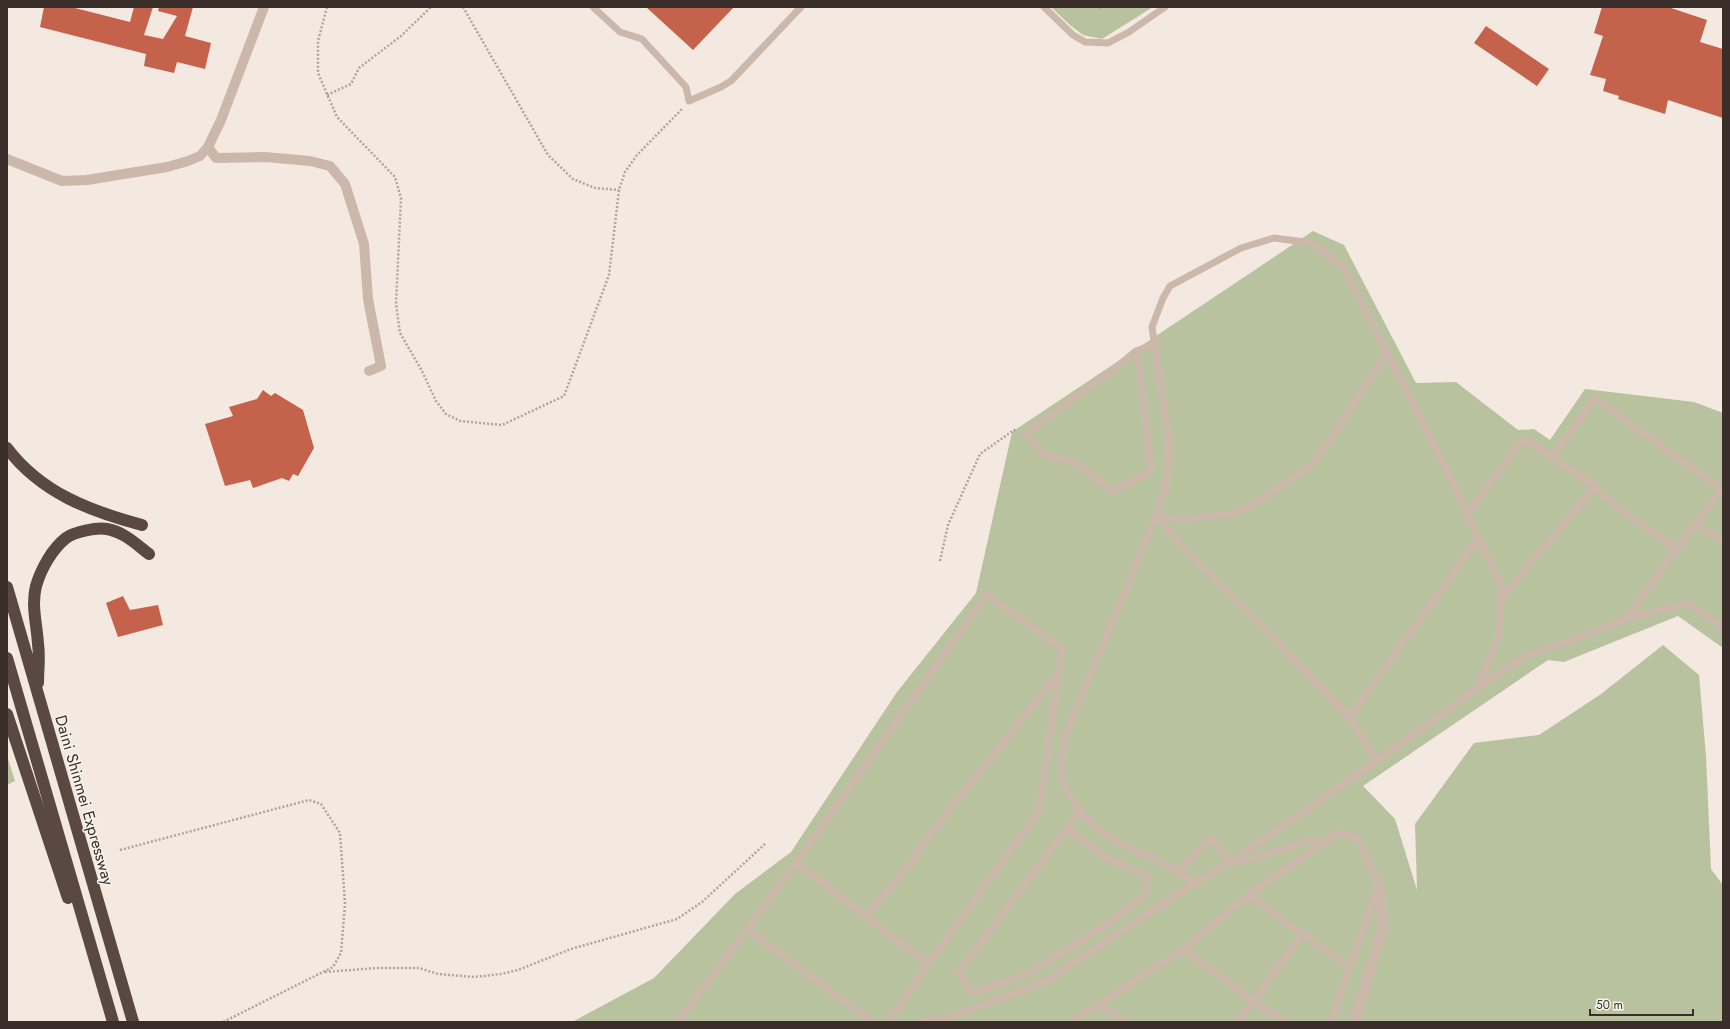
<svg xmlns="http://www.w3.org/2000/svg" width="1730" height="1029" viewBox="0 0 1730 1029" font-family="Jost,sans-serif">
<style>
.green{fill:#b9c29f}
.building{fill:#c4624c}
.lines{fill:none;stroke-linecap:round;stroke-linejoin:round}
.path{stroke:#b7a295;stroke-width:2.5;stroke-dasharray:2 2;stroke-linecap:butt}
.service{stroke:#cbb8ab;stroke-width:7}
.minor{stroke:#cbb8ab;stroke-width:10}
.tertiary{stroke:#cbb8ab;stroke-width:10}
.motorway{stroke:#5a4842;stroke-width:12}
.labels{text-anchor:middle;stroke-width:3;stroke-linejoin:round;paint-order:stroke}
.street-label{font-size:16px;fill:#392e2a;stroke:#faf3ec}
</style>
<rect width="100%" height="100%" fill="#f3e9e0"/>
<path class="green" d="M1051,7H1153L1102,39L1083,35L1070,25Z
M1313,231L1344,245L1416,383L1456,382L1518,430L1534,429L1550,440L1585,389L1694,402L1723,413V648L1678,616L1564,662L1548,660L1363,786L1395,819L1417,890L1415,824L1474,743L1539,735L1601,694L1663,645L1699,675L1706,756L1711,869L1723,885V1022H572L654,978L735,894L791,852L897,692L976,593L1012,432Z
M7,756L15,781L7,785Z"/>
<path class="building" d="M44,7H71L130,22L134,7H153L144,35L163,39L177,16L158,11L159,7H193L185,36L211,43L205,69L177,62L174,73L144,66L146,54L40,27Z
M646,7H734L693,50Z
M1602,7H1668L1707,20L1700,42L1723,49V118L1668,100L1665,114L1618,99L1619,96L1603,91L1606,79L1590,75L1603,36L1594,33Z
M1486,26L1549,69L1537,86L1474,43Z
M263,390L271,396L275,393L303,410L314,448L298,476L293,474L289,481L282,478L253,488L250,480L225,486L205,424L233,416L229,407L257,399Z
M123,596L130,610L158,605L163,625L118,637L106,603Z"/>
<g class="lines">
<path class="path" d="M327,7L318,41V73L337,117L395,177L401,198L396,304L400,333L422,371L436,401L446,414L460,421L502,425L564,396L609,275L619,190L625,172L637,155L683,108
M463,7L548,155L573,179L595,188L619,190
M1099,7L1100,10
M327,95L351,84L359,68L401,36L431,7
M940,561L948,525L980,454L1014,430L1017,431
M120,850L309,800L321,804L340,833L345,904L341,953L333,967L223,1022
M325,972L376,968H419L438,974L474,977L501,974L518,970L571,949L677,919L702,902L765,844"/>
<path class="service" d="M593,7L620,32L642,39L686,87L689,101L721,87L731,81L801,7
M1044,7L1073,35L1085,42L1108,43L1129,32L1165,7
M1136,351L1139,364L1151,470L1113,492L1075,462L1047,456L1025,434L1109,373L1136,351L1155,344
M1552,457L1597,488L1606,499L1677,549
M1467,515L1517,446L1528,440L1552,457L1595,399L1722,489
M1156,516L1199,564L1266,630L1349,717L1377,761
M1156,516L1185,519L1237,513L1258,502L1308,468L1332,438L1386,353
M1696,523L1723,542
M1502,597L1591,492
M1627,619L1647,589L1723,487
M1349,717L1478,539
M1067,828L1105,857L1148,876L1145,895L1106,925L1029,973L973,993L958,973L1067,828L1079,811
M796,863L928,964
M1180,871L1192,856L1211,839L1231,862L1259,857L1307,841L1322,842
M1195,883C1152,850 1105,850 1073,801C1067,792 1061,781 1061,770C1061,758 1064,745 1066,734L1156,516L1166,485L1170,448L1152,327L1163,298L1170,286L1241,248L1274,238L1312,243L1343,267L1452,480L1478,539L1500,582L1502,597L1498,638L1478,687
M1248,895L1350,968
M866,916L912,862L921,846L1057,675
M747,929L872,1022
M1184,949L1253,1001L1286,1022
M1099,1004L1125,1022
M678,1022L796,863L987,594L1062,649L1039,811L928,964L889,1022
M921,1022L947,1018L1045,982L1195,883L1231,862L1422,729L1478,687L1522,658L1627,619L1689,603L1723,628
M1071,1022L1184,949L1248,895L1339,832L1358,839L1379,884L1331,1022
M1238,1022L1302,934"/>
<path class="minor" d="M208,147L216,158L265,157L310,161L330,166L345,184L364,244L368,299L381,366L369,371
M1354,1022L1383,928L1379,884"/>
<path class="tertiary" d="M7,159L62,181L87,180L167,167L188,161L200,156L208,147L221,120L264,7"/>
<path class="motorway" d="M7,448C41,493 90,511 142,525
M7,587L133,1022
M7,658L113,1022
M38,683C38,670 40,657 38,644C37,625 31,606 36,586C41,569 52,549 66,538C74,532 97,527 107,529C124,532 136,544 149,554
M7,714L68,898"/>
</g>
<g class="labels">
<g class="street-label">
<text transform="translate(85 800) rotate(74)" y="6">Daini Shinmei Expressway</text>
</g>
</g>
<rect width="1730" height="1029" fill="none" stroke="#392e2a" stroke-width="16"/>
<path d="M1590 1009v6h103v-6" fill="none" stroke="#392e2a" stroke-width="2"/>
<text x="1596" y="1009" font-size="12" fill="#392e2a" stroke="#faf3ec" stroke-width="3" paint-order="stroke">50 m</text>
</svg>
